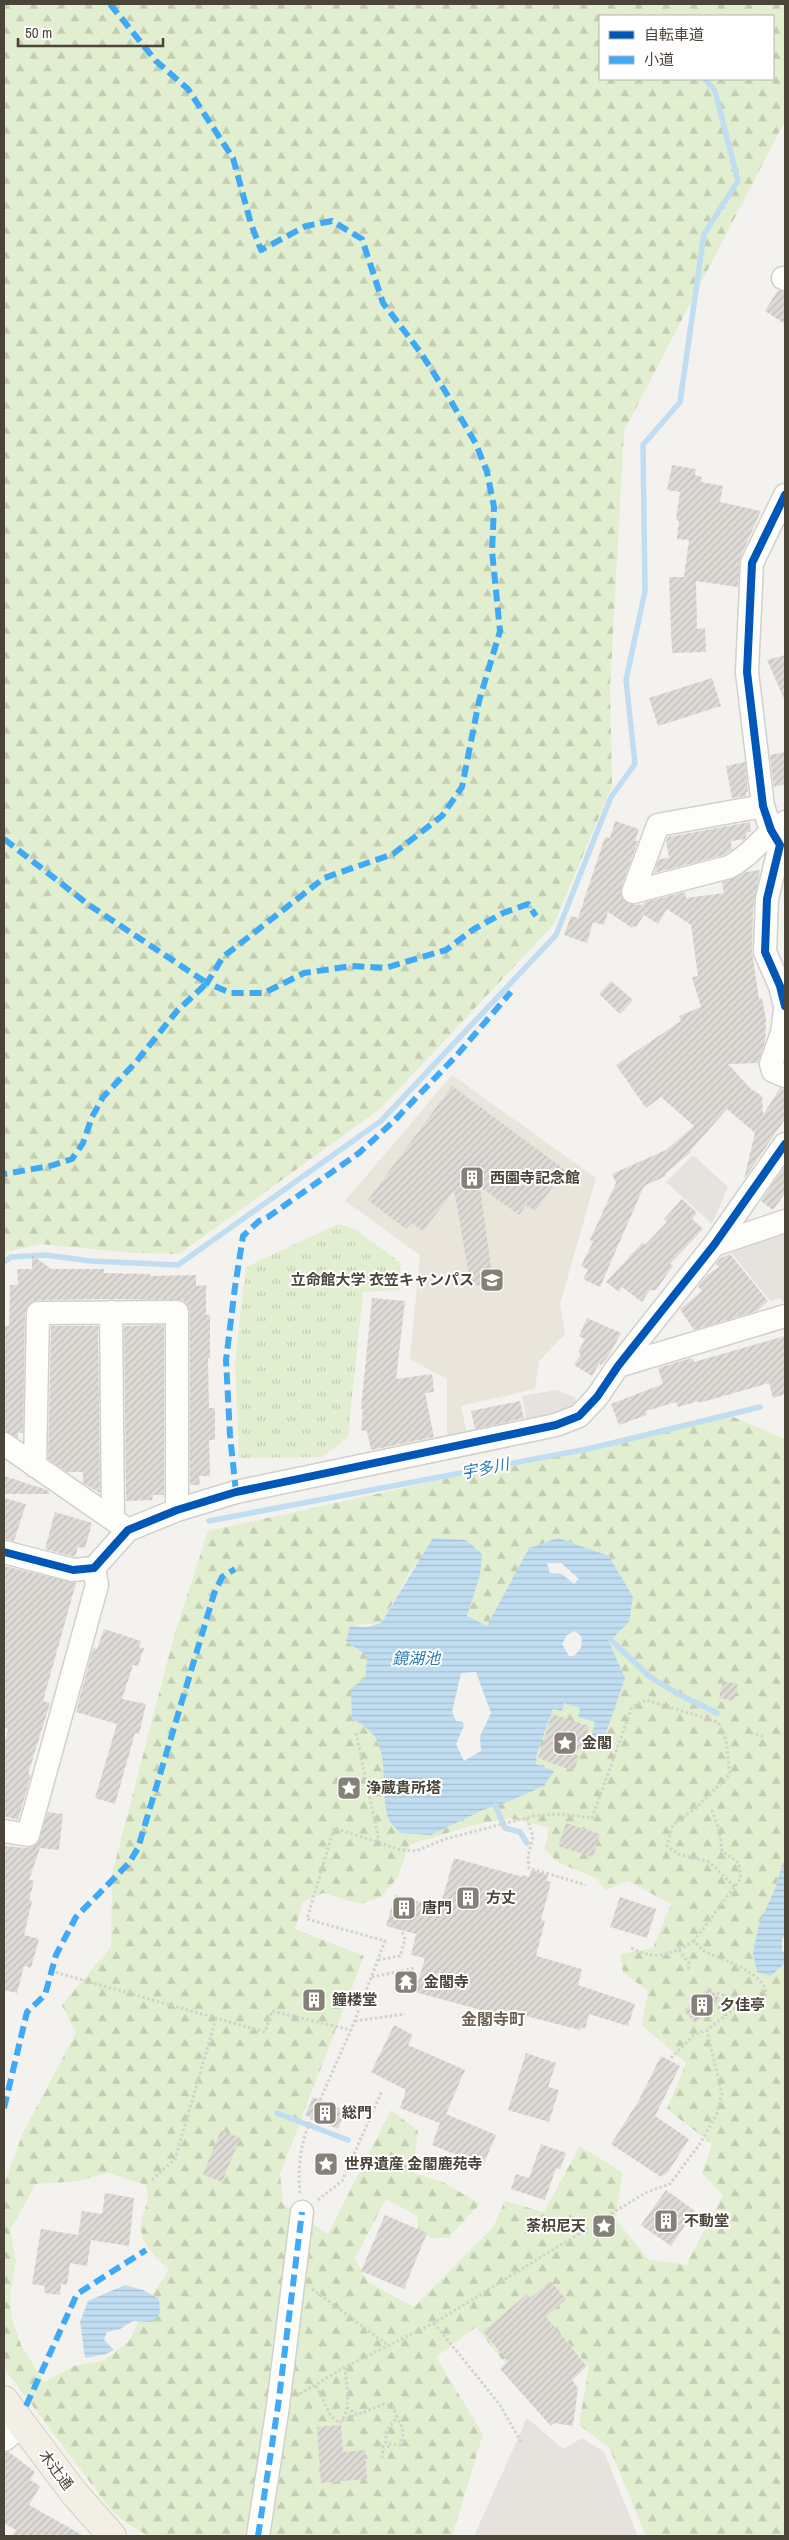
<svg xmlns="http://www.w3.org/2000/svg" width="789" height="2540" viewBox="0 0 789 2540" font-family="'Archivo Narrow','Noto Sans JP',sans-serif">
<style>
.education{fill:#eae5da}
.forest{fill:url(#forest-firs);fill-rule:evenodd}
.park{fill:url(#park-tufts)}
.parking{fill:#e6e3df}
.water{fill:url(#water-rules);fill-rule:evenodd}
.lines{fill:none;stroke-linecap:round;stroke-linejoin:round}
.stream{stroke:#c0ddf1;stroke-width:5.5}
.building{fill:url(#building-hatch)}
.minor-casing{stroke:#d2d0cb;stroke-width:25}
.major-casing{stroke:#d6cebb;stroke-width:30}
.path{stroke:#d3d2cc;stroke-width:3;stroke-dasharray:2.5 2.5;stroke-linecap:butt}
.minor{stroke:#fdfdfc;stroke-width:22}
.major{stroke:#f2efe6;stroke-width:28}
.quiet{stroke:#3fa9f5;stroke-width:6;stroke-dasharray:12 6;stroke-linecap:butt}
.cycleway-casing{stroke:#fff;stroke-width:11}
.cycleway{stroke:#0057b8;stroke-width:8}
.labels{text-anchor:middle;stroke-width:4;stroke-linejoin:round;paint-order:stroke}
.poi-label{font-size:15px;font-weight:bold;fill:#4b4439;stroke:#fff;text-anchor:start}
.street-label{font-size:15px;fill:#4b4439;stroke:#fff}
.water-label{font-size:16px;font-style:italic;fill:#2e7ab2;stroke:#fff}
.neighbourhood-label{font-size:16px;font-weight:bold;fill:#6e6250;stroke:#fff}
</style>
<defs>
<pattern id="forest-firs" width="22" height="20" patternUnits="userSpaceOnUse" patternTransform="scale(1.25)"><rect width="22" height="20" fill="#e1eecf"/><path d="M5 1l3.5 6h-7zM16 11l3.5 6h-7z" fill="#c3cdb2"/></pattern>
<pattern id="park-tufts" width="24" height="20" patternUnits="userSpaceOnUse" patternTransform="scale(1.25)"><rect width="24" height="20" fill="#e1eecf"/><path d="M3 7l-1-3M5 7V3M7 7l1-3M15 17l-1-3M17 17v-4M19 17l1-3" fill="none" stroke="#c3cdb2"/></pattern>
<pattern id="water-rules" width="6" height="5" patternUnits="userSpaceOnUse" patternTransform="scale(1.25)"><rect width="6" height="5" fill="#c0ddf1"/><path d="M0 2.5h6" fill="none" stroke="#a6bfcf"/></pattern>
<pattern id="building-hatch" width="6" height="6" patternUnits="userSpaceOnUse" patternTransform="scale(1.25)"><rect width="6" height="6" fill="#dedbd6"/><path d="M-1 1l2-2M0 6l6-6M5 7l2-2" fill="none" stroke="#c0bdb8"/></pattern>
</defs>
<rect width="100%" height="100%" fill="#f4f2ee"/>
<path class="education" d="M452,1075L596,1178L560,1304L565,1334L539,1361L535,1389L461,1406L467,1433L447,1436V1379L410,1359L420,1255L345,1201Z"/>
<path class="forest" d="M4,4H785V121L624,431L610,688L612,786L554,924L380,1109L179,1254L133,1253L41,1244L4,1252ZM600,16H773V79H600Z
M731,1416L785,1439V1856L775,1889L771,1976L785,1963V2536H646L609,2447L579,2425L589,2366L550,2323L509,2368L476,2327L436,2357L483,2434L452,2536H148L121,2519L111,2510L4,2368V2184L23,2133L76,2033L62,2005L111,1947L112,1874L174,1636L208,1531ZM529,1548L633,1597L629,1622L609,1642L625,1678L595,1722L578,1717L580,1708L564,1703L553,1708L537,1753L536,1764L507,1802L483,1810L431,1835L389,1819L381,1748L367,1726L351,1688L365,1679L367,1656L346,1641L350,1626L381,1623L415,1564L480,1575L467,1616L487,1626ZM509,1818L549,1828L545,1850L559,1863L596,1878L606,1890L628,1881L671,1904L653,1948L620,1954L623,1972L648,1991L642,2025L686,2063L667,2109L712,2144L702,2173L723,2195L686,2265L648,2259L615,2218L623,2173L580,2146L544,2212L505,2201L493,2227L414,2307L368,2282L355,2258L386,2199L417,2216L418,2228L431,2238H448L480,2204L441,2181L413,2173L418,2131L391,2110L328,2234L283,2204L280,2174L364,1956L295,1929L303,1902L323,1893L361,1904L381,1897L398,1877L409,1845L470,1826ZM108,2173L146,2185C149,2201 147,2202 142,2218C136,2241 155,2256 169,2270L146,2304L130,2340L104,2360L74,2366L44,2382L21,2345L11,2316L10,2294L16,2261L10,2230L36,2184L78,2181Z"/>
<path class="park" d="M338,1224L355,1229L401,1263L399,1290L363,1292L348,1437L322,1457L239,1458L235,1362L246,1267Z"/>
<path class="parking" d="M693,1155L728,1187L712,1224L666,1182Z
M785,1227V1304L780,1298L770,1301L728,1249Z
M556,1390L574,1397L580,1406L527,1423L522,1396Z
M527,2418L563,2449L582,2438L604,2452L638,2536H474Z"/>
<path class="water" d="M433,1538L466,1540L482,1554L480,1575L467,1616L487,1626L529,1548L558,1538L609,1556L633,1597L629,1622L609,1642L625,1678L600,1750L590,1742L595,1722L578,1717L580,1708L564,1703L562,1711L553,1709L537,1753L536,1764L554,1771L544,1786L507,1802L483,1810L431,1835L400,1833C396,1828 390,1823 388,1818C377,1780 397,1739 352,1719L351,1688L365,1679L367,1656L346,1641L350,1626L367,1627L381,1623ZM547,1563H561L579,1579L574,1584L562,1574L550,1573ZM575,1631L582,1637L581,1648L574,1656H569L562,1644L567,1635ZM476,1672L491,1713L480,1736L481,1751L464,1761L456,1744L464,1726L463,1722L456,1721L452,1712L461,1673Z
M785,1856V1937L782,1939V1950L785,1954V1963L771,1976L757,1972L753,1952L759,1924L775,1889Z
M125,2285L143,2290L159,2299L160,2313L153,2322L133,2321L120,2329L107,2332L104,2340L114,2350L106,2354L85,2358L80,2322L88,2301Z"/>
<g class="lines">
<path class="stream" d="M4,1262L11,1257L45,1255L91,1261L178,1265L381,1121L556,935L611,797L635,764L626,680L645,591L643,445L680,402L704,234L738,181L715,91L705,79
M209,1521L592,1448L760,1407
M611,1640L650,1677L678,1694L717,1713
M495,1805L505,1828L520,1832L527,1843
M277,2113L348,2140"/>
</g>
<path class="building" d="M778,290L785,292V324L765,311Z
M672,465L696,469L695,475L702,477L701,482L723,486L720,502L761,511L740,558L738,587L696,581L697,629L705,628L706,652L672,653L669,577H684L689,540L677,539L679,521L676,520L680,492L667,490Z
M785,655V701L767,660Z
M712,678L721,706L658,726L649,698Z
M785,752V784L774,787L770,755Z
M745,762L748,792H746V796L732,798L726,766Z
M615,821L639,829L635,841H638L621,888L623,900L629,904L643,905L645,902L685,892L686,898L724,893L722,882L746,872L760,870L753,909L752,952L759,999L762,998L766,1020L765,1042L758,1063L728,1064L751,1089L762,1096L763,1115L780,1088L785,1089V1119L744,1179L755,1133L727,1109L690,1151L691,1152L665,1174L666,1176L644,1186L600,1287L583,1279L588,1270L581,1266L593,1242L590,1240L616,1183L612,1174L666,1150L694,1126L661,1097L646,1108L616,1065L681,1021L679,1016L701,1007L692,977L698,976L691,925L667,909L658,924L644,915L636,927L633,926L632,928L608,912L604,925L593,922L587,943L564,935L571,916L578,918L605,837L610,838Z
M750,822L751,832H747L745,839L731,841L732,850L724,855L654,873L659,859L669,858L666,842L668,837Z
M611,981L633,1000L620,1014L599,994Z
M452,1086L565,1170L535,1211L526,1205L519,1215L480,1187L493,1283L471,1286L454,1190L423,1231L412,1223L406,1229L368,1200Z
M785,1166V1193L773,1210L761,1201Z
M682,1199L697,1213L692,1219L703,1229L670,1264L673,1266L656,1290H650L642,1302L622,1287L619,1292L606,1282L642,1243L645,1245L667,1222L664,1219Z
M730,1254L768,1301L757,1311L694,1330L680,1309L702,1291L698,1286L707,1275L719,1267L716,1264L721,1258Z
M32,1255L51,1269H104V1273L150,1274V1276L196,1275V1286L206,1285V1315H210V1358H208L209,1408H215V1440H209L210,1476H199L200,1485H190V1312L188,1305L183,1300L111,1299L38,1300L31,1302L25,1313L23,1433H18V1438L4,1431V1326H9L10,1285H18L17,1269H32Z
M372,1298L405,1301L396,1379L432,1374L434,1392L425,1393L434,1437L371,1450L367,1431L361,1430L363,1409H361Z
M587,1318L621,1333L609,1355L601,1365L599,1364L592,1376L574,1365L581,1354L578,1352L585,1339L579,1336Z
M164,1325V1495H153L152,1500L126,1501L124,1326Z
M51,1326H98L100,1493L83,1483V1472H67L48,1459Z
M785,1336V1394L773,1398L769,1383L699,1403L698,1401L678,1407L676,1402L646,1411L647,1415L619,1425L611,1404L663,1384L658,1368L692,1358L694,1362Z
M520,1401L524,1418L475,1429L471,1411Z
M4,1476L47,1490L50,1494H4Z
M4,1498L26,1504L14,1541L4,1539Z
M55,1512L92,1523L85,1548L78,1547L75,1557L45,1549Z
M4,1566L76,1583L43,1701L50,1703L28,1774L31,1775L18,1820L4,1816V1744L8,1729L4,1728Z
M104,1629L141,1641L139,1647L144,1648L138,1666L133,1665L122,1699L146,1704L139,1734L135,1733L115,1804L95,1798L117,1724L76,1712L93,1648L97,1649Z
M723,1681L738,1684L734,1701L719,1698Z
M552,1714L589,1726L583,1744L575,1755L579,1756L574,1771L538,1758Z
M48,1812L63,1814L59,1850L40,1848L29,1880L34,1881L29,1900L32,1901L24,1935L39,1939L31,1968L24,1966L17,1993L4,1990V1846L26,1848L37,1844Z
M566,1823L600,1834L593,1857L558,1846Z
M454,1858L523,1877V1875L529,1877L531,1870L548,1875L546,1881L551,1882L541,1920L545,1921L536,1956L582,1969L578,1985L635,2004L628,2026L589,2014L585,2029L581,2027L580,2030L526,2016L525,2022L415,1992L425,1958L411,1955L416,1934L386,1926L395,1895L440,1907Z
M620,1897L656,1909L647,1938L610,1927Z
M709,1987L721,2000L695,2023L684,2010Z
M307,1988L326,1994L321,2011L302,2006Z
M394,2025L413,2035L408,2045L465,2070L446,2114L496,2135L483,2166L432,2145L440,2123L400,2108L406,2090L371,2072Z
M526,2053L556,2063L548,2087L559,2090L549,2122L508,2110Z
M661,2056L680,2066L655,2116L689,2139L668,2172L661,2177L611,2144L638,2102Z
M313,2097L346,2111L338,2129L305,2115Z
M221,2130L240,2138L222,2182L203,2174Z
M541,2144L566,2153L560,2169L556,2168L545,2200L511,2189L516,2174L529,2178Z
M666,2190L695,2211L671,2246L641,2225Z
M105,2193L134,2198L129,2246L91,2240L87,2266L70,2263L67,2285L61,2284L60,2295L44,2293L45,2286L32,2284L41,2229L78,2235L82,2211L102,2214Z
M385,2215L427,2233L404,2289L361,2271Z
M550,2281L566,2299L546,2317L587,2366L572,2380L578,2388L573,2426L554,2423L551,2426L500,2369L508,2361L483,2332L527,2294L530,2298Z
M341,2425L343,2452L365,2450L367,2479L321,2483L317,2427Z
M9,2452L35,2472L30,2480L40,2486L29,2505L84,2536H12L16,2530L4,2523V2453Z"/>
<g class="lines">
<g class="minor-casing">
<path id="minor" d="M783,278L785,279
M785,495L752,563L747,672L763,806L771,830L780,845L767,899L765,952L780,986L785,1006
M763,806L658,825L633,892L729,867C751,856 764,834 785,822
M785,1010L782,1033L771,1064L773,1071L785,1076
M714,1245L785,1221
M111,1312L113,1519
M618,1366L785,1316
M4,1444L121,1525
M35,1466L38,1313L177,1312V1510
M4,1552L73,1570L94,1568L128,1530L177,1510L236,1492L556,1425L579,1416L597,1397L618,1366L714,1245L785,1144
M4,1831L28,1835L97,1585L94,1568
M4,2440L23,2425
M258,2536L278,2406L302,2212"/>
</g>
<g class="major-casing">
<path id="major" d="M4,2400L74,2493L112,2536"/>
</g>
<path class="path" d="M356,1733L379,1841
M751,1733L763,1736
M527,1818L533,1837L528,1856L529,1868L586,1885
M631,1948C659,1961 669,1955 694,1941
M679,1950L689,1963L688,1971
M378,1960L400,1956L405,1939L400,1927L391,1925L392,1920
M51,1971L265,2032L272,2011L351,2030
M372,1977L415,1968
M717,1993L737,2000L740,2004
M725,2016V1994
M355,2021L405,2014
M671,2058L695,2034L707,2030L740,2004L757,2008C789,1980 724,1961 706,1952C701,1949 698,1945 694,1941L741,1878L739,1863L722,1851L719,1829L711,1808
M320,2100L351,2030L385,1941L307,1919L334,1828L401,1850L416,1851L445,1839L533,1816L562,1814L592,1818L632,1707L646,1700L718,1722L726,1740L730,1774L697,1807L673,1825L667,1846L678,1854L709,1862L735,1887
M152,2180L175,2159L216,2019
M300,2193C297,2168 301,2140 312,2118
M318,2200L342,2181L382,2091
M594,2224L647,2192L670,2184L699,2145L716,2116L722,2094L707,2030
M312,2289L389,2346
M434,2323L500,2405L521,2442
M316,2386L331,2416L339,2423C353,2412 346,2382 345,2367
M300,2394L345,2367L434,2323L590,2227
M347,2407L357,2415L384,2404L392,2406L397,2417L386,2431V2443L400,2445C405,2434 403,2428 397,2417
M342,2420L357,2415
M382,2458L383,2447L392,2446"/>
<use href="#minor" class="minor"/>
<use href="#major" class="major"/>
<path class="quiet" d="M110,4L156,61L188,89L233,158L251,224L261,250L306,226L332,221L362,239L383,303L421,353L445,391L476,444L487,472L494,507L492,551L500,631L479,701L462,787L442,816L393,854L324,878L223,957L207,983L231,993H264L304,973L352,966L385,968L446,950L474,929L503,913L528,904L536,916
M4,839L89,905L207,983L177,1011L136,1062L103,1097L92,1117L83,1143L72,1159L50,1166L4,1174
M236,1492L230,1435L226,1360L235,1287L243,1236L259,1221L268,1217L359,1153L394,1121L457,1055L511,992
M4,2108L27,2012L45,1995L56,1955L76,1917L129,1863L138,1848L214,1594L222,1577L235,1569
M26,2406L77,2294L146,2250
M258,2536L278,2406L302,2212"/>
<g class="cycleway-casing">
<path id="cycleway" d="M785,495L752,563L747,672L763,806L771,830L780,845L767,899L765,952L780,986L785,1006
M4,1552L73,1570L94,1568L128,1530L177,1510L236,1492L556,1425L579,1416L597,1397L618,1366L714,1245L785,1144"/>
</g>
<use href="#cycleway" class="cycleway"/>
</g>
<defs>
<g id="building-square" transform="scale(1.25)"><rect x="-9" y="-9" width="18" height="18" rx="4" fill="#868178" stroke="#fff"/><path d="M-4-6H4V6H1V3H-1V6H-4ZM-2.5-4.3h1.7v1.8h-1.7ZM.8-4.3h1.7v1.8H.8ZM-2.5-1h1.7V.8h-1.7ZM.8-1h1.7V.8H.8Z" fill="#fff"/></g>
<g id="university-square" transform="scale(1.25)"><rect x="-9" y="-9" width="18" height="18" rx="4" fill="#868178" stroke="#fff"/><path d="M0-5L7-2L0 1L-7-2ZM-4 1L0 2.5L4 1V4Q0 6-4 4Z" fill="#fff"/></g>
<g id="sight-square" transform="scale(1.25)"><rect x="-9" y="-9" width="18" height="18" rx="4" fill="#868178" stroke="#fff"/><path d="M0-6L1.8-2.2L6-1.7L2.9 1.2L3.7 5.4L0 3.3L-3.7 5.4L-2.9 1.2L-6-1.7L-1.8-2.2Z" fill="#fff"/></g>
<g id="temple-square" transform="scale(1.25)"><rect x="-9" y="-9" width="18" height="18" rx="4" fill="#868178" stroke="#fff"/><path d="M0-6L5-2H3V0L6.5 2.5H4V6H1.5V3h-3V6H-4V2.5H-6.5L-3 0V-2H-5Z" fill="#fff"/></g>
</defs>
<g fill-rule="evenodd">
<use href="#building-square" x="472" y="1178"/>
<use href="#university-square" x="492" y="1280"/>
<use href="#sight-square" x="565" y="1743"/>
<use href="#sight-square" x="349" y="1788"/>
<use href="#building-square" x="468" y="1898"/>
<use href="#building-square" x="404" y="1908"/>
<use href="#temple-square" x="406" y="1982"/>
<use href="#building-square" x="314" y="2000"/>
<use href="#building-square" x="702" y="2005"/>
<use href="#building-square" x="325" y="2113"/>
<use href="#sight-square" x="326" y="2164"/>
<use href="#building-square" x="666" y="2221"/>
<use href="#sight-square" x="604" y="2226"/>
</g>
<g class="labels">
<g class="poi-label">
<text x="490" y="1183">西園寺記念館</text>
<text x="474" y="1285" text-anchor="end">立命館大学 衣笠キャンパス</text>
<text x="582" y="1748">金閣</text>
<text x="366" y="1793">浄蔵貴所塔</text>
<text x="486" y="1903">方丈</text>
<text x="422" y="1913">唐門</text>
<text x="424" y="1987">金閣寺</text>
<text x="332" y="2005">鐘楼堂</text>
<text x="720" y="2010">夕佳亭</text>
<text x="342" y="2118">総門</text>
<text x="344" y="2169">世界遺産 金閣鹿苑寺</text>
<text x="684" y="2226">不動堂</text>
<text x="586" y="2231" text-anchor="end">荼枳尼天</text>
</g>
<g class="street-label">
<text transform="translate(56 2470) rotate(53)" y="5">木辻通</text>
</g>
<g class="water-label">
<text transform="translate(485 1468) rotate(-11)" y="6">宇多川</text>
<text x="416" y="1664">鏡湖池</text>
</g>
<g class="neighbourhood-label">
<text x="493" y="2025">金閣寺町</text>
</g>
</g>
<rect width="789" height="2540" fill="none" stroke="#4b4439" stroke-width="10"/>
<rect x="599" y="15" width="175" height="65" fill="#ffffff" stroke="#b7b4b0"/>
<rect x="609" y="31" width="25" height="8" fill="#0057b8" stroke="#b7b4b0"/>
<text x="644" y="40" font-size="15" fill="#4b4439">自転車道</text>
<rect x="609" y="56" width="25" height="8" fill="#3fa9f5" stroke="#b7b4b0"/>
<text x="644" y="65" font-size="15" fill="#4b4439">小道</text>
<path d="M18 38v8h145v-8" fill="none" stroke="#4b4439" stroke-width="2.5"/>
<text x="25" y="38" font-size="15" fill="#4b4439" stroke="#ffffff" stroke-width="4" paint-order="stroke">50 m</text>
</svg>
